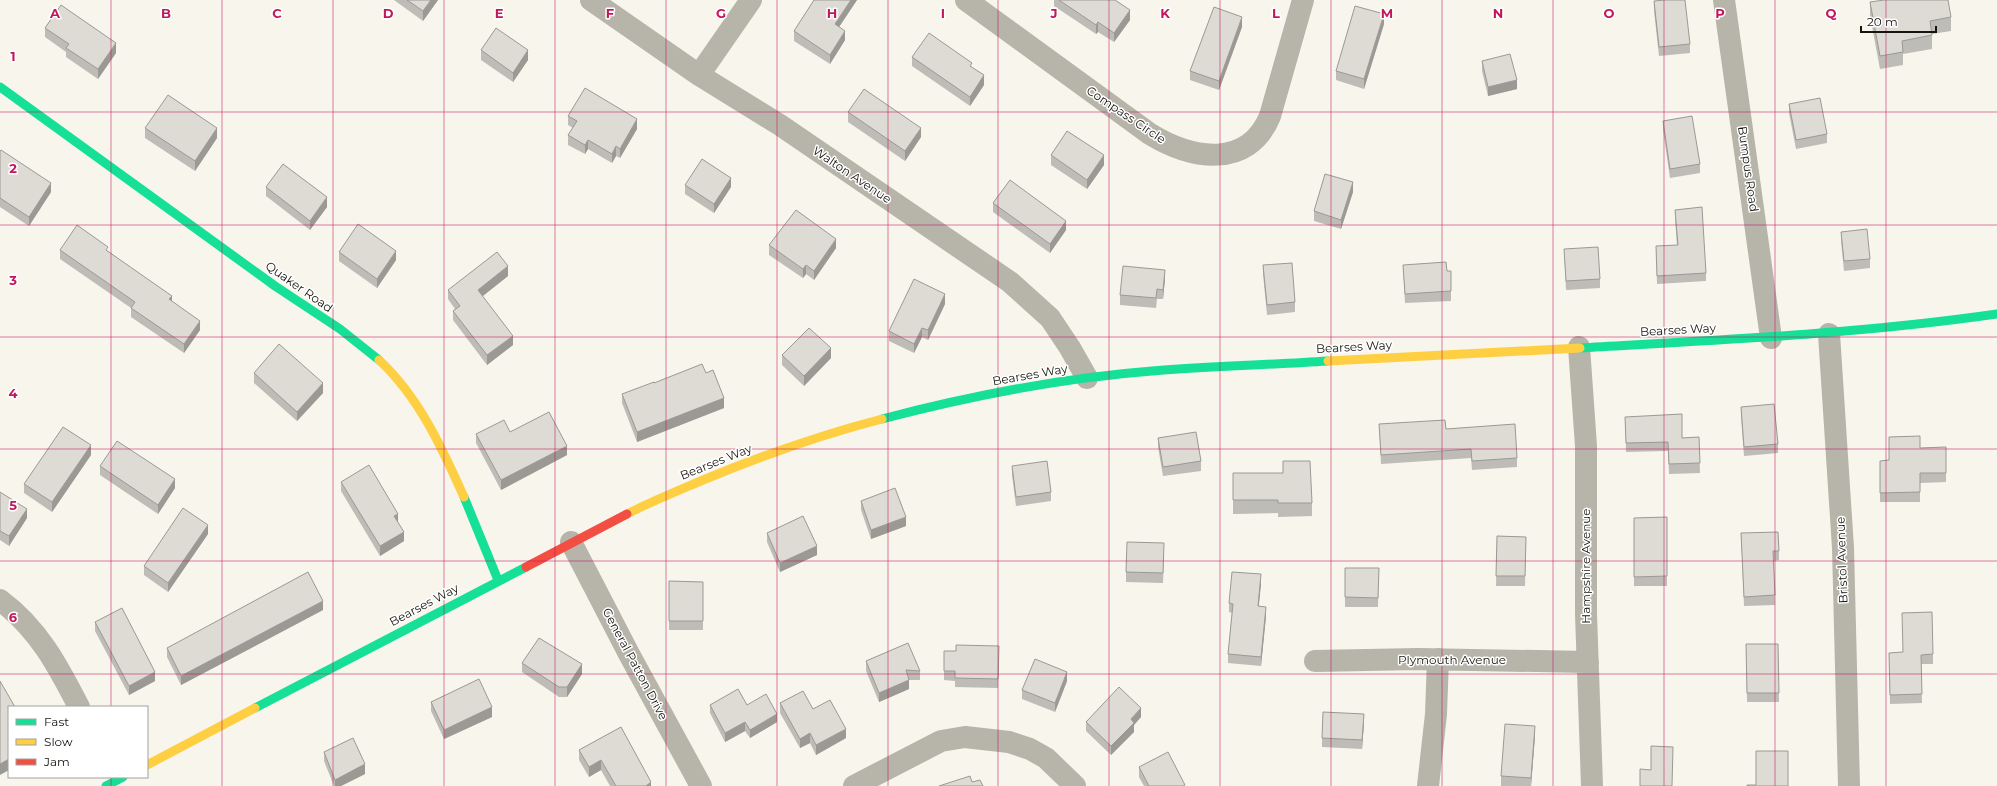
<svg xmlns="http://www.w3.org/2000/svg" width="1997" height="786" viewBox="0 0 1997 786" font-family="Montserrat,sans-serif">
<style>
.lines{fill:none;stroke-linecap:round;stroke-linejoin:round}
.street{stroke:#b7b4aa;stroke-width:22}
.fast{stroke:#16e098;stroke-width:9}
.slow{stroke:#ffcf43;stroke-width:9}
.jam{stroke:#f24e42;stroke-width:9}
.wall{fill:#bebcb6}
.shaded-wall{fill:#9b9994}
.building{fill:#dddbd4;stroke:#9b9994}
.grid{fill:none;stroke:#c2185b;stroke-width:1;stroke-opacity:0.55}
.labels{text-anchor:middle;stroke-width:3;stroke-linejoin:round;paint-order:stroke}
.street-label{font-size:12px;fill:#16140e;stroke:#fff}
.grid-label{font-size:13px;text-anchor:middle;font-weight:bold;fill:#c2185b;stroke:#fff;stroke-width:3;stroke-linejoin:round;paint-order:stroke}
</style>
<rect width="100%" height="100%" fill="#f8f5ec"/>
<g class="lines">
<path class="street" d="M591,0L699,75L780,125L1010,282L1050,318L1070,348L1087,378
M966,0L1150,134C1191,159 1248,170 1270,116L1303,0
M1724,0L1771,338
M699,75L751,0
M1829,334L1843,548L1849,786
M1579,347L1586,446V614L1592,786
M571,542L629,654L701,786
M0,600C38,628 58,666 79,707
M1315,661L1418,659L1588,662
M854,786L941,741L965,737L1009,742L1030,749L1046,758L1075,786
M1428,786L1436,714L1438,659"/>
<path class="fast" d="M0,87L275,286L340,329L379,360
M1580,348C1719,340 1858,334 1997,314
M882,419C970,396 1061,378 1152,371C1211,366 1269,365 1328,361
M464,497L498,580
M255,708L526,567
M106,786L123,777"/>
<path class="slow" d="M379,360C419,397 442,448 464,497
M1328,361L1580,348
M627,514C652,501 677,491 703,480C761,456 820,435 882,419
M147,765L255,708"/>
<path class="jam" d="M526,567L627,514"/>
</g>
<path class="wall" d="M394,0H438L423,21Z
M814,0H857L839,27L845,40L830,64L794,41V31Z
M1054,0H1115L1130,20L1114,42L1098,32L1096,34L1054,6Z
M1654,1L1690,44V53L1659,56L1654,11Z
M1870,2L1951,17V31L1932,34V49L1903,54V65L1880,69L1870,16Z
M1384,24L1364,89L1336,80V71Z
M1242,27L1219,90L1190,80V71Z
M45,28L116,53L98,79L66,57V52L45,37Z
M481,50L528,60L513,82L481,60Z
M912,57L972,67L984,85L970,106L912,66Z
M1482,61L1517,89L1488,96L1482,71Z
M1789,104L1827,134V143L1796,149L1789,113Z
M848,112L921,137L905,161L848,122Z
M568,116L637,129L620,158L616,156L612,163L588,149L585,154L568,145V135L573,128L568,125Z
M1663,121L1700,164V173L1670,178L1663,130Z
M145,128L217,138L195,171L145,138Z
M0,151L51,192L29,226L0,207Z
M1051,155L1104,165L1087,189L1051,165Z
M685,185L731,187L714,213L685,194Z
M266,187L327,207L310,230L266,196Z
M1353,192L1341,229L1314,221V211Z
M993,203L1066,230L1050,253L993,212Z
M1675,210L1706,273V281L1657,284L1656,246H1677L1675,218Z
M1841,232L1870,259V268L1844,271L1841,241Z
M769,245L836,248L814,280L806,274L803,278L769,255Z
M1564,249L1600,279V288L1566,290Z
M60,250L108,251L172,301L200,330L184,353L131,317V308L60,259Z
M339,252L396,260L377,288L339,261Z
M1263,265L1295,302V312L1267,315L1263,274Z
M1403,265L1447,271L1451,291V301L1405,303Z
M508,276L482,296L513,345L487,365L453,320V311L455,309L448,299V290Z
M1165,279L1163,299H1157L1156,308L1120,305V295Z
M945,304L928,340L922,337L914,353L889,341V331Z
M782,355L831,358L804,386L782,365Z
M254,373L323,393L297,421L254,383Z
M706,373L724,408L637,442L622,403V394Z
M1741,407L1778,444V453L1744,456L1741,416Z
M1625,417L1682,438L1699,437L1700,473L1669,474L1668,451L1626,452Z
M1379,424L1446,429L1517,458V467L1472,470L1471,458L1381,464Z
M510,432L567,455L501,490L476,443V434Z
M1158,438L1201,461V471L1163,476L1158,447Z
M1946,447V482L1920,483V502H1880V461L1889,460L1920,448Z
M91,455L52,512L24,493V484Z
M100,466L175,488L158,514L100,475Z
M1012,466L1051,492V501L1016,506L1012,475Z
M1233,473H1283L1312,503V516L1278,517V513L1233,514Z
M341,482L398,522L404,541L380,556L341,491Z
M0,492L27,518L9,546L0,540Z
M861,501L906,526L871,539L861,510Z
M1667,517V586H1634V518Z
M767,533L817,555L780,572L767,542Z
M1741,533L1779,551V560L1773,561L1775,605L1744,606Z
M208,534L168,592L144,575V566Z
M1497,536L1526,537L1525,586H1496Z
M1164,553L1163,583L1126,582V572Z
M1345,568H1379L1378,607H1345Z
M669,581L703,582V630H669Z
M1261,584L1258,606L1266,616L1261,666L1228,663V654L1232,613L1229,612V603Z
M323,610L181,685L167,657V648Z
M95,622L155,681L129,695L95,631Z
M1746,644H1778L1779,702H1747Z
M999,646L998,688L955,687V681L944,680V651H956Z
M1889,653L1933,654V664H1921L1922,703L1890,704Z
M866,661L920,671V680H909V689L879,702L866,671Z
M522,663L582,674L567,697H559L522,672Z
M1067,681L1055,712L1022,699V690Z
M431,702L492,717L444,739L431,711Z
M780,703L813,709L846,738L816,755L810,743L800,748L780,713Z
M710,705H747L777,722L750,738L745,731L725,742L710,713Z
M1141,717L1134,725V732L1111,755L1086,731V722Z
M1364,723L1362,749L1322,747V738Z
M621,727L651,786H610L601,770L589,777L579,760V750Z
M1535,736L1531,786H1501V776Z
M324,752L365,774L341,786H334L324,761Z
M1139,767L1185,786H1144L1139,777Z"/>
<path class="shaded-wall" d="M431,0H438L423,21V11Z
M851,0H857L835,33V24Z
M1130,10V20L1114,42V33Z
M1384,14V24L1364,89V79Z
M1242,17V27L1219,90V81Z
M1098,22V32L1096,34V25Z
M845,31V40L830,64V55Z
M116,43V53L98,79V69Z
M528,50V60L513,82V73Z
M984,75V85L970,106V97Z
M1517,80V89L1488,96V87Z
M637,119V129L620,158V149Z
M217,128V138L195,171V161Z
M921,128V137L905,161V151Z
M588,140V149L585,154V145Z
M616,146V156L612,163V154Z
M1104,155V165L1087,189V180Z
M731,178V187L714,213V204Z
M1353,182V192L1341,229V220Z
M51,183V192L29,226V217Z
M327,197V207L310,230V221Z
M1066,221V230L1050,253V244Z
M836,239V248L814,280V271Z
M396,251V260L377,288V279Z
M806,265V274L803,278V269Z
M508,266V276L478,300V290Z
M1165,270V279L1163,299V290Z
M945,294V304L928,340V330Z
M172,296V305L169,299Z
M200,321V330L184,353V344Z
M922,328V337L914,353V344Z
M513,336V345L487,365V355Z
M831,348V358L804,386V376Z
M323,383V393L297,421V412Z
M724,398V408L637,442V432Z
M91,445V455L52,512V502Z
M567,446V455L501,490V480Z
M175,479V488L158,514V505Z
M27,509V518L9,546V536Z
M398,514V523L394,516Z
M906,517V526L871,539V530Z
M208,525V534L168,592V583Z
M404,532V541L380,556V546Z
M817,546V555L780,572V563Z
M1261,574V584L1258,615V606Z
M323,601V610L181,685V676Z
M1266,607V616L1261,666V657Z
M582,664V674L567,697V687Z
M155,672V681L129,695V686Z
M1067,672V681L1055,712V703Z
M909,680V689L879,702V693Z
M492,707V717L444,739V730Z
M1141,708V717L1134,725V732L1111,755V746L1131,719Z
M777,714V722L750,738V730Z
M1364,714V723L1362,749V740Z
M745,722V731L725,742V733Z
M1535,726V736L1531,786V778Z
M846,729V738L816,755V745Z
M810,733V743L800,748V739Z
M9,759V770L0,775V764Z
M601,760V770L589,777V767Z
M365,764V774L341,786H335V780Z
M651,782V786H646Z"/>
<path class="building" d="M407,0H431L423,11Z
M814,0H851L835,24L845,31L830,55L794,31Z
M1059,0H1115L1130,10L1114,33L1098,22L1096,25Z
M1665,0H1685L1690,44L1659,47L1654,1Z
M1884,0H1948L1951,17L1930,21L1932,35L1902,41L1903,52L1880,56L1870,2Z
M61,5L116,43L98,69L66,48L69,44L45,28Z
M1355,6L1384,14L1364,79L1336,71Z
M1214,7L1242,17L1219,81L1190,71Z
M496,28L528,50L513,73L481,50Z
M929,33L972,63L970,66L984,75L970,97L912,57Z
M1510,54L1517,80L1488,87L1482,61Z
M585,88L637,119L620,149L616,146L612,154L588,140L585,145L568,135L577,121L568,116Z
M864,89L921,128L905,151L848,112Z
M168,95L217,128L195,161L145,128Z
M1820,98L1827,134L1796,140L1789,104Z
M1692,116L1700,164L1670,169L1663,121Z
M1067,131L1104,155L1087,180L1051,155Z
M1,150L51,183L29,217L0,198V151Z
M702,159L731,178L714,204L685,185Z
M283,164L327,197L310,221L266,187Z
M1325,174L1353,182L1341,220L1314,211Z
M1010,180L1066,221L1050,244L993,203Z
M1702,207L1706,273L1657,276L1656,246L1678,245L1675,210Z
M796,210L836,239L814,271L806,265L803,269L769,245Z
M358,224L396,251L377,279L339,252Z
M77,225L108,247L106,250L172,296L169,299L200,321L184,344L131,308L135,302L60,250Z
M1867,229L1870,259L1844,261L1841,232Z
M1598,247L1600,279L1566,281L1564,249Z
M497,252L508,266L478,290L513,336L487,355L453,311L460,306L448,290Z
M1446,262L1447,271H1451V291L1405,294L1403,265Z
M1292,263L1295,302L1267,305L1263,265Z
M1123,266L1165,270L1163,290L1157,289L1156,298L1120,295Z
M914,279L945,294L928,330L922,328L914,344L889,331Z
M809,328L831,348L804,376L782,355Z
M279,344L323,383L297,412L254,373Z
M702,364L706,373L713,370L724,398L637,432L622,394L654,382V383Z
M1774,404L1778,444L1744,447L1741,407Z
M549,412L567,446L501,480L476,434L504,420L510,432Z
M1682,414V438L1699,437L1700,463L1669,464L1668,442L1626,443L1625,417Z
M1445,420L1446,429L1515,424L1517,458L1472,461L1471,449L1381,455L1379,424Z
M63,427L91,445L52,502L24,484Z
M1196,432L1201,461L1163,467L1158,438Z
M1920,436V448L1946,447V473H1920V492L1880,493V461L1889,460V437Z
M117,441L175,479L158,505L100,466Z
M1047,461L1051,492L1016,497L1012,466Z
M1283,461H1310L1312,503H1278V500H1233V473H1283Z
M369,465L398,514L394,516L404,532L380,546L341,482Z
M895,488L906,517L871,530L861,501Z
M0,492L27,509L9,536L0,531Z
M183,508L208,525L168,583L144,566Z
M803,516L817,546L780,563L767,533Z
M1667,517V576L1634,577V518Z
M1778,532L1779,551H1773L1775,595L1744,597L1741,533Z
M1497,536L1526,537L1525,576H1496Z
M1127,542L1164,543L1163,573L1126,572Z
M1345,568H1379L1378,598L1345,597Z
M308,572L323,601L181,676L167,648Z
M1232,572L1261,574L1258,606L1266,607L1261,657L1228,654L1233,604L1229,603Z
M669,581L703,582V621H669Z
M122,608L155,672L129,686L95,622Z
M1932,612L1933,654L1921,655L1922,694L1890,695L1889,653L1903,652L1902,613Z
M539,638L582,664L567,687H559L522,663Z
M908,643L920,671L906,670L909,680L879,693L866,661Z
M1746,644H1778L1779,693H1747Z
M956,645L999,646L998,679L955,678V671H944V651H956Z
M1035,659L1067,672L1055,703L1022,690Z
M479,679L492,707L444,730L431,702Z
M0,681L15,707H9V759L0,764Z
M1119,687L1141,708L1131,719L1134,723L1111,746L1086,722Z
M738,689L747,705L766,694L777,714L750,730L745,722L725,733L710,705Z
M803,691L813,709L830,700L846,729L816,745L810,733L800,739L780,703Z
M1323,712L1364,714L1362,740L1322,738Z
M1505,724L1535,726L1531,778L1501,776Z
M621,727L651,782L646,786H616L601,760L589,767L579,750Z
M353,738L365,764L335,780L324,752Z
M1651,746L1673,747L1672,786H1640V769L1651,770Z
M1756,751H1788V786H1747V785H1756Z
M1168,752L1185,785L1183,786H1149L1139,767Z
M970,776L972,782L980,780L983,786H939Z"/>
<path class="grid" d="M111,0V707M222,0V786M333,0V786M444,0V786M555,0V786M666,0V786M777,0V786M888,0V786M998,0V786M1109,0V786M1220,0V786M1331,0V786M1442,0V786M1553,0V786M1664,0V786M1775,0V786M1886,0V786M0,112H1997M0,225H1997M0,337H1997M0,449H1997M0,561H1997M0,674H1997M111,777V786"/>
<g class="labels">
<g class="street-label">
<text transform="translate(1126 115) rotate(34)" y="4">Compass Circle</text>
<text transform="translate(1748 169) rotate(82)" y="4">Bumpus Road</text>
<text transform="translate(852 175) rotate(34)" y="4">Walton Avenue</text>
<text transform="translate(299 287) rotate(35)" y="4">Quaker Road</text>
<text transform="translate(1678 330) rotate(-3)" y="4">Bearses Way</text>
<text transform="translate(1354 347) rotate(-3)" y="4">Bearses Way</text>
<text transform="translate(1030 375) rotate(-10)" y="4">Bearses Way</text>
<text transform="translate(716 462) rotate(-22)" y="4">Bearses Way</text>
<text transform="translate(1842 560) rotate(-92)" y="4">Bristol Avenue</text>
<text transform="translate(1586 566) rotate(-90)" y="4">Hampshire Avenue</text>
<text transform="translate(424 605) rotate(-28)" y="4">Bearses Way</text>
<text x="1452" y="664">Plymouth Avenue</text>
<text transform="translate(635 664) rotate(62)" y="4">General Patton Drive</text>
</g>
</g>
<g class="grid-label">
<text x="55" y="18">A</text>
<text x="166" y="18">B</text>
<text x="277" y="18">C</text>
<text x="388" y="18">D</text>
<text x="499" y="18">E</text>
<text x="610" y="18">F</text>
<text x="721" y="18">G</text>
<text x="832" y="18">H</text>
<text x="943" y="18">I</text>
<text x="1054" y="18">J</text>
<text x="1165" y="18">K</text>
<text x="1276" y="18">L</text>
<text x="1387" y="18">M</text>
<text x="1498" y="18">N</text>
<text x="1609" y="18">O</text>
<text x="1720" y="18">P</text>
<text x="1831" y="18">Q</text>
<text x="13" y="61">1</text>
<text x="13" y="173">2</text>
<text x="13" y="285">3</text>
<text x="13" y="398">4</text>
<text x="13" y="510">5</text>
<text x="13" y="622">6</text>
</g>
<rect x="8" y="706" width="140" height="72" fill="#ffffff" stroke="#a2a19f"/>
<rect x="16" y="719" width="20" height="6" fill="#16e098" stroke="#a2a19f"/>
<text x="44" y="726" font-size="12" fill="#16140e">Fast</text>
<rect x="16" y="739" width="20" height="6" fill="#ffcf43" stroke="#a2a19f"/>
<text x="44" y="746" font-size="12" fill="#16140e">Slow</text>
<rect x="16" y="759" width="20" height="6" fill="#f24e42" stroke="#a2a19f"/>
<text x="44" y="766" font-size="12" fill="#16140e">Jam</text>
<path d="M1861 26v6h75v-6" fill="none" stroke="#16140e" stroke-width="2"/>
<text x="1867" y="26" font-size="12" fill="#16140e" stroke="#ffffff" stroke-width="3" paint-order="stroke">20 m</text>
</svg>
